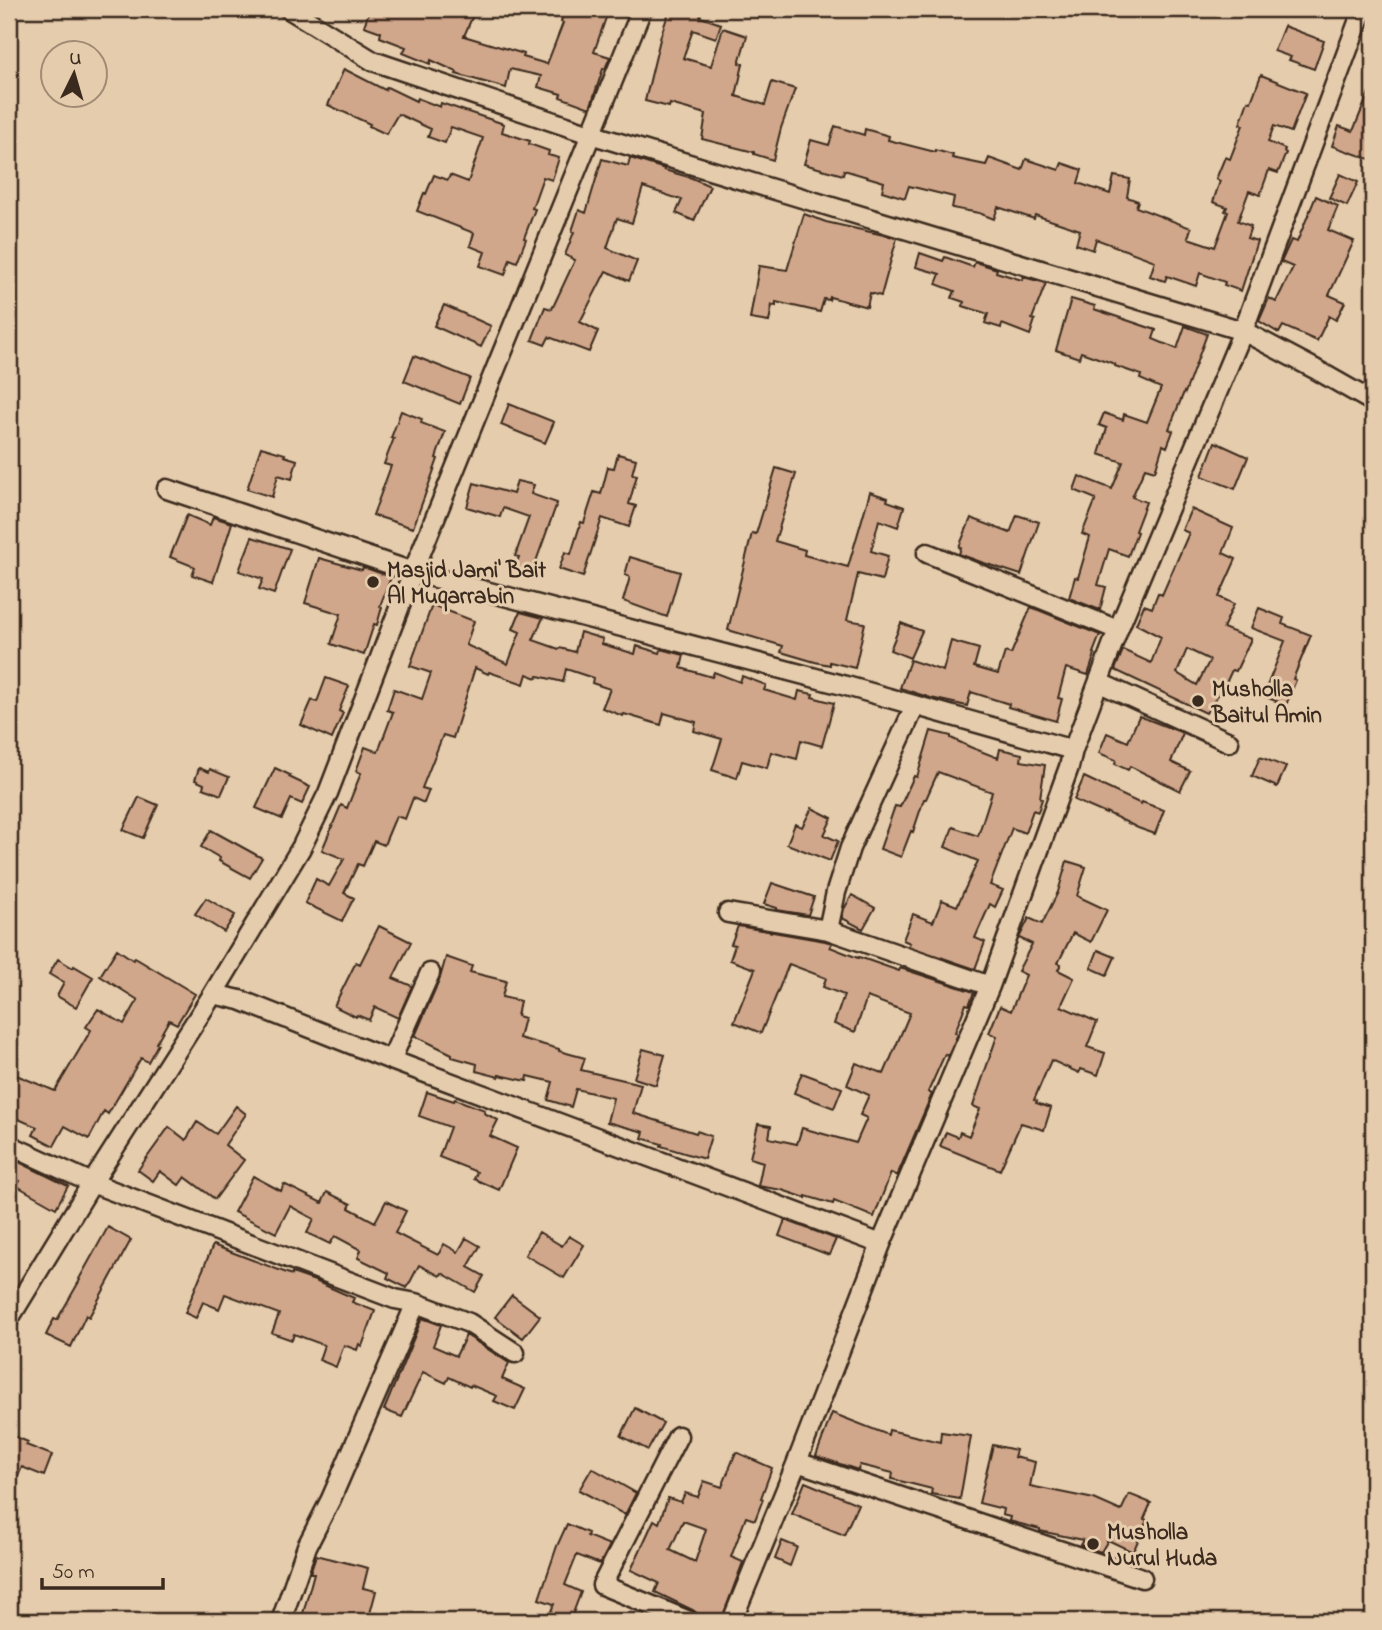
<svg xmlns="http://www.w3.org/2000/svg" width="1382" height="1630" viewBox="0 0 1382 1630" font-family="'Indie Flower',sans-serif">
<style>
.building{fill:#d1a78b;stroke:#3b2a1e;stroke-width:2;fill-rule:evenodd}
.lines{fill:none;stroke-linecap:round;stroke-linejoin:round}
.street-casing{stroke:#3b2a1e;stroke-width:23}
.street{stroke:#e5ccad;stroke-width:18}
.poi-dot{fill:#3b2a1e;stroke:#e5ccad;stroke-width:2.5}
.labels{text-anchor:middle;stroke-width:6;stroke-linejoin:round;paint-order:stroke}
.poi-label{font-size:23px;font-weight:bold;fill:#3b2a1e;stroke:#e5ccad;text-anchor:start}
</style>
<rect width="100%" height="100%" fill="#e5ccad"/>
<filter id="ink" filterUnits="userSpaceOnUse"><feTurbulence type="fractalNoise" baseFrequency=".0143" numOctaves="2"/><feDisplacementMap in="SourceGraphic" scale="14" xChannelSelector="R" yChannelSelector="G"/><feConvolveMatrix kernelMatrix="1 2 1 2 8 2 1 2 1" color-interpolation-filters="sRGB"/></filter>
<g filter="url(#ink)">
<path class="building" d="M370,9H465L474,13L464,36L524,54L523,57L547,64L563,23L561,22L565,9H609L594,52L610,57L605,69H603L590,108L560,97L561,94L538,87L541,76L510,69L506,88L456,74L457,72L431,60L430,64L403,53L406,47L380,37L381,32L364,26Z
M670,9H703L700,17L721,24L716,38L693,30L683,58L711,66L723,28L747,36L739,63L743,64L736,96L765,105L772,82L795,89L781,128L773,160L754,154V152L702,139L706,114L670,104L669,107L645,101L661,35Z
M1284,26L1324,41L1314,69L1289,60L1291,57L1274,51Z
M344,69L385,90L387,87L416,101L417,98L440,107L441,103L504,124L502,132L530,141L529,144L549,151L548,155L559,158L552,180L543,177L532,208L535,209L524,238L526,239L517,262L510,259L505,275L480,266L485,252L470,246L474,233L417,211L424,193L426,194L434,175L448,180L450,175L468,182L483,138L451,127L445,143L428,137L431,129L398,114L386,134L369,126L370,124L328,105Z
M1261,75L1306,93L1291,132L1274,126L1268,142L1285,149L1284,152L1286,153L1278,173L1269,170L1260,195L1249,191L1238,221L1251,226L1247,238L1257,241L1241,291L1224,285L1225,282L1200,273L1196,286L1167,276L1165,281L1150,276L1155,261L1096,239L1093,250L1076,244L1080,230L1035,215L1034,219L998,207L994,219L979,213L952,208L954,197L909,186L905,198L882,191L884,182L844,170L843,175L804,164L811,140L829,145L835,126L864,135L865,129L889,136L888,140L935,152V150L953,155L952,158L986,165L989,158L1022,170L1026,159L1059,170L1062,163L1082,170L1078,183L1110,194L1114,176L1130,179L1127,197L1138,201L1136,207L1191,228L1188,238L1215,247L1228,212L1225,211L1227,207L1213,202L1220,181L1216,179L1225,157L1230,159L1243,125L1240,124L1248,101L1251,102Z
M1373,83V160L1332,146L1339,126L1353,131Z
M630,158L665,169L664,170L692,178L710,186L694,221L676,213L682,200L643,187L632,223L617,218L607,248L637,261L629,281L606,271L580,322L598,331L589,352L549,337L545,345L532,340L545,307L552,309L575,260L565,255L574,232L572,231L579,210L586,213L602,159L628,166Z
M1340,174L1358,182L1347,206L1329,198Z
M1316,196L1338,206L1328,230L1354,241L1329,295L1345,302L1336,320L1329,316L1317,341L1283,326L1279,333L1259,321L1269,298L1276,302L1293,267L1281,262L1291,240L1297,242Z
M804,214L826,222L897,238L881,296L870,293L867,307L830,297L829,300L824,299L820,312L776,302V306L772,305L769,322L750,319L759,266L787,270Z
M920,253L943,261L945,257L973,267L975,262L997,269L996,272L1022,280L1023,277L1046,283L1032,319L1035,320L1030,335L1002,324L1001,328L985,323L988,314L963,306L964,302L952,298L955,291L936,284L940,274L916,267Z
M1071,299L1095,306L1094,309L1156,330L1153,339L1177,349L1185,326L1207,334L1185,393L1184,392L1169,429L1173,431L1167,447L1163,445L1155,471L1145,468L1132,497L1146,502L1135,531L1137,532L1128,556L1109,549L1098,585L1106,587L1100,610L1069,598L1075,577L1078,578L1090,537L1082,534L1096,499L1074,490L1079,476L1112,489L1123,462L1099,454L1107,428L1099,425L1104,413L1123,420L1124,414L1147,422L1161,388L1140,379L1141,375L1115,366V364L1081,352L1079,358L1056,350Z
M444,305L491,326L481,347L434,326Z
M414,356L470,378L460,404L404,381Z
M509,404L554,422L545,443L501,425Z
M401,411L422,419L421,423L445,432L436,458L438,459L413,528L373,515L391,466L384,464L394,438H391Z
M1215,442L1248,457L1235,489L1202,476Z
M261,447L285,454L284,456L297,460L292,479L278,475L272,497L247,489Z
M618,454L636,459L632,474L637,475L629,504L636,506L629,527L602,518L583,577L559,569L565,552L571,554L581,522L584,523L594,492L601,494L608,467L614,468Z
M776,468L796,474L775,541L805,550L804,555L848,567L870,492L888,498L887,501L904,507L898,527L879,520L871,551L888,556L882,580L858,574L847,620L865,623L855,668L830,662V665L815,662L781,652L783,646L728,630L752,533L756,534Z
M517,481L534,485L531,494L557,503L530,578L513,572L519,557L515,556L529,517L503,508L500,517L467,507L474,483L513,494Z
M1191,509L1233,528L1223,553L1236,559L1219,597L1234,604L1223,628L1251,639L1236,671L1232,670L1226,683L1206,713L1115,670L1123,650L1151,663L1161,637L1136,624L1144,605L1152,608L1158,593L1162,595L1189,533L1182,530ZM1187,649L1210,660L1197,685L1177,673Z
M187,515L210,525L213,517L232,523L213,582L192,575L195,567L170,557Z
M1017,515L1039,522L1021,575L981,562L959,554L961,548L959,547L971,518L1010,533Z
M252,537L290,549L274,594L259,589L263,579L239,571Z
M630,557L680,572L667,617L623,601L630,577L625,575Z
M319,558L362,570L363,567L391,577L380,606L382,607L377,625L374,624L364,655L331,644L341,614L305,603Z
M432,605L474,621L466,645L508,664L520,632L513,629L520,612L543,618L533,640L559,649L560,648L575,652L580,632L603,639L602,644L635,654L637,646L660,653L661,649L684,655L681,668L712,677L714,672L740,682L742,676L766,685L764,690L797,700L799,691L813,694L812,697L834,703L822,746L801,740L797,759L771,752L767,768L742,761L737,778L712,770L722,739L694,731L696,722L664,713L661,725L624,714L623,716L602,708L610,689L592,683L593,678L566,669L563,682L538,676L537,678L527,674L524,684L489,672L488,674L475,668L453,738L443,735L422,788L429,790L424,803L413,798L405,819L396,816L384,845L374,841L363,866L358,864L344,893L354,898L342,921L305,903L316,879L329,886L344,859L322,850L341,805L347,808L361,773L356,771L365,747L378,752L393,712L387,710L394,689L422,699L431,673L410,666Z
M1031,607L1100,635L1093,653L1095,654L1088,675L1066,668L1058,698L1062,699L1056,721L1008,707L1009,704L971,692L967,706L931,698L900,688L910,660L943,671L951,641L979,649L974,667L998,674L1005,652L1011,654Z
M1259,608L1284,618L1282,624L1311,635L1293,679L1296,680L1286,705L1263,696L1285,641L1251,628Z
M901,623L922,631L910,658L890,650Z
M326,678L349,686L339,711L343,713L332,739L301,725L312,700L317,702Z
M1139,716L1183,733L1171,762L1190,771L1180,791L1130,766L1128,770L1115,764L1116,760L1099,753L1107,733L1128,742Z
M931,731L951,736V738L970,747L998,758L1000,749L1022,754L1021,761L1045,765L1040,798L1042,799L1038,812L1033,810L1025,833L1012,828L990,885L1003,890L995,907L990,904L975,938L985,942L975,969L908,946L910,943L903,940L913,914L933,922L942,900L957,906L978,861L945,847L953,827L978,836L992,792L938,772L926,799H924L913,832L911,831L901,857L880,849L895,806L900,807L914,776L917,777Z
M1260,757L1286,767L1277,787L1252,776Z
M199,768L209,772L210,769L229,777L221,795L203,788L204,784L195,780Z
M275,768L290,775L289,777L310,787L302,804L291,799L282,819L256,808Z
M1084,777L1141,804L1142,802L1164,810L1155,834L1138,828L1106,812V814L1074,800Z
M139,797L158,805L143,838L123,830Z
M812,808L832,818L824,835L838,841L830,861L787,844L795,824L802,827Z
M211,830L262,858L250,878L219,861L220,858L201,847Z
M1067,861L1086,867L1077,896L1107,910L1091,942L1073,933L1058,963L1061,964L1058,970L1074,978L1061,1006L1097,1022L1087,1047L1105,1053L1098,1075L1081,1069L1079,1073L1051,1060L1034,1100L1037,1101L1036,1103L1051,1108L1044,1130L1021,1123L1000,1170L940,1146L946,1132L958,1137L960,1132L969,1136L980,1109L973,1106L997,1036L989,1033L1000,1006L1011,1011L1026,975L1018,971L1032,944L1019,938L1029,918L1042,924L1058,892Z
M772,883L814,897L808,915L777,910V908L764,904Z
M852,895L875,908L863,929L842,918L844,909Z
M206,898L235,915L224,932L195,914Z
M379,926L411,942L393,978L412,986L398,1018L375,1007L369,1020L357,1015L356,1017L334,1006L356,962L360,964Z
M738,926L825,941L832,943L830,947L858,958L859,957L899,971L900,968L974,992L969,1005L966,1004L955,1032L958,1034L948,1056L945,1054L928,1092L932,1094L897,1176L891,1173L874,1217L834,1201L833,1204L806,1196V1198L782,1190L758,1186L763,1162L750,1158L758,1124L771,1126L769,1138L797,1144L802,1128L856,1143L867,1118L860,1115L869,1095L847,1085L856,1063L884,1074L910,1013L867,997L855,1032L834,1024L844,995L823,987L826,978L789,964L761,1033L734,1022L755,969L730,960L735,945L731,944Z
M117,949L133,960L135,958L195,994L177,1024L169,1020L156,1043L158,1044L148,1062L141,1058L108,1114L104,1111L89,1139L65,1126L54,1146L33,1135L37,1127L9,1115V1072L55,1091L91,1030L86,1027L98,1009L124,1024L138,1000L100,976Z
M1098,950L1115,957L1107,975L1091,968Z
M446,957L472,966L470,972L506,981L502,997L520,1001L517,1016L524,1018L519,1038L559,1049V1051L585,1058L581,1070L641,1084L633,1113L696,1133L697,1131L711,1136L704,1159L661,1146L662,1144L642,1138L644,1132L607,1122L613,1098L576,1089L571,1107L548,1100L553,1082L528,1076L527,1081L499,1075V1077L476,1071L477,1064L452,1057V1054L415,1036L440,978Z
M58,959L73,968L74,966L93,977L76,1007L57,996L64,983L49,974Z
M643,1049L665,1055L656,1085L634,1078Z
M802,1073L842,1088L834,1108L794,1093Z
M427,1092L454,1101L455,1099L485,1110L484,1113L498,1120L490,1136L517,1148L499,1190L474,1179L477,1172L439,1157L450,1127L419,1116Z
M236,1106L246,1114L225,1145L244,1160L215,1199L185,1177L179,1185L160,1171L153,1181L138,1170L169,1127L186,1140L197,1122L216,1134Z
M17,1161L68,1186L56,1208L17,1186L20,1181L10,1176Z
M253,1176L281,1191L284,1184L322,1203L327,1192L351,1204L349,1208L375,1222L386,1201L406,1211L395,1233L438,1255L444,1244L458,1252L466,1238L480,1246L468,1267L484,1276L475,1292L442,1273L440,1276L419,1265L407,1288L387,1278L389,1273L358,1258L361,1250L335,1236L330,1244L307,1233L314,1219L290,1206L276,1233L234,1212Z
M785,1220L836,1239L829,1255L779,1236Z
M108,1227L131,1240L89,1317L86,1315L71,1347L46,1335L54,1319L57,1320L80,1280L79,1279Z
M539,1232L562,1246L569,1236L584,1245L564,1278L525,1255Z
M213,1245L292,1275V1273L315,1281L354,1298L352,1302L375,1311L362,1346L359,1344L357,1350L344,1345L336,1367L319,1360L324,1345L294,1334L292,1340L272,1333L279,1314L225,1294L219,1309L203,1302L196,1318L185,1313Z
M512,1295L540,1316L523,1338L495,1317Z
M422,1318L441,1325L433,1346L456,1356L466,1335L509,1363L502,1379L525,1389L515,1410L494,1401L497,1396L471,1385L470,1387L449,1377L446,1383L423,1372L402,1417L384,1410Z
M635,1408L663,1423L648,1450L621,1436Z
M832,1413L888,1435L889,1430L940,1442L941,1432L971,1436L960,1499L931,1494L932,1489L892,1479L893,1473L860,1465L858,1470L816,1456Z
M9,1434L28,1442L26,1445L52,1455L44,1476L22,1467L9,1497Z
M993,1445L1016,1450L1014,1457L1035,1462L1030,1486L1094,1499L1121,1511L1129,1494L1151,1503L1144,1519L1147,1520L1133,1552L1108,1540L1101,1552L1080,1545L1083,1540L1040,1531V1529L1009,1521L1010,1517L1002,1515L1003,1509L979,1503Z
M736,1452L772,1468L761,1498L763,1499L755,1520L746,1517L731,1557L743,1562L721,1621H706L700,1619L698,1614L693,1610L655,1592L659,1583L631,1570L654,1520L659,1523L668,1498L681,1502L685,1493L698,1497L704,1481L722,1487ZM683,1521L706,1529L695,1562L670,1550Z
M592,1468L636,1493L625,1515L579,1490Z
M805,1482L858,1504L844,1535L792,1514Z
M567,1524L588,1533L587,1536L610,1545L600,1564L577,1555L565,1585L581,1592L570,1621H547L554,1604L539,1599L557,1546Z
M782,1541L797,1547L790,1566L775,1559Z
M316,1555L368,1568L363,1588L376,1591L368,1621H301L314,1573H310Z"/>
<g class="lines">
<g class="street-casing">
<path id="street" d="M289,9L373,61L590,134L1243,331L1315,369L1373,402
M167,489L413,572L850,687L1073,750
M927,553L1118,630
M1100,683L1229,742
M915,706L850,848L836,892L828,930L990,986
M728,913L828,930
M213,994L240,1000L391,1060L881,1244
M391,1060L430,973
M9,1145L92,1183L395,1299L416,1303L331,1499L307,1546L281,1621
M416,1303L469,1323L515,1353
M9,1319L92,1183L213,994L301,848L328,793L413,572L642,9
M678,1436L602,1585L689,1621
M797,1462L1142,1578
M732,1621L797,1462L881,1244L990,986L1069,767L1073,750L1118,630L1243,331L1363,9"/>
</g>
<use href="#street" class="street"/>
</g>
</g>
<g class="poi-dot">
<circle cx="373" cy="582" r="7"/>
<circle cx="1198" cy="701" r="7"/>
<circle cx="1093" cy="1544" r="7"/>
</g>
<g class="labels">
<g class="poi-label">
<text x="387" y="577">Masjid Jami' Bait<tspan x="387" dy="26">Al Muqarrabin</tspan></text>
<text x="1212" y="696">Musholla<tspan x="1212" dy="26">Baitul Amin</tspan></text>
<text x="1107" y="1539">Musholla<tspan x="1107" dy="26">Nurul Huda</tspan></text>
</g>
</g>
<rect width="1382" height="1630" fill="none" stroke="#e5ccad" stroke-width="35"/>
<rect x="18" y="18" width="1347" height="1595" fill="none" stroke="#3b2a1e" stroke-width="2.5" filter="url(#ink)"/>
<g transform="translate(74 74) rotate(5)"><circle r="33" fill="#e5ccad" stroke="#a18b74" stroke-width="2"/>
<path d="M0-5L12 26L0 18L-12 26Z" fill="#3b2a1e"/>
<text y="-10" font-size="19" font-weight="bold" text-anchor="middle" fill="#3b2a1e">U</text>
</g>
<path d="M42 1578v10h121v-10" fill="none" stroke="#3b2a1e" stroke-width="3.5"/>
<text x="52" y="1578" font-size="21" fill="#3b2a1e" stroke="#e5ccad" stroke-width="5" paint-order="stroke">50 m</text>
</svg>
